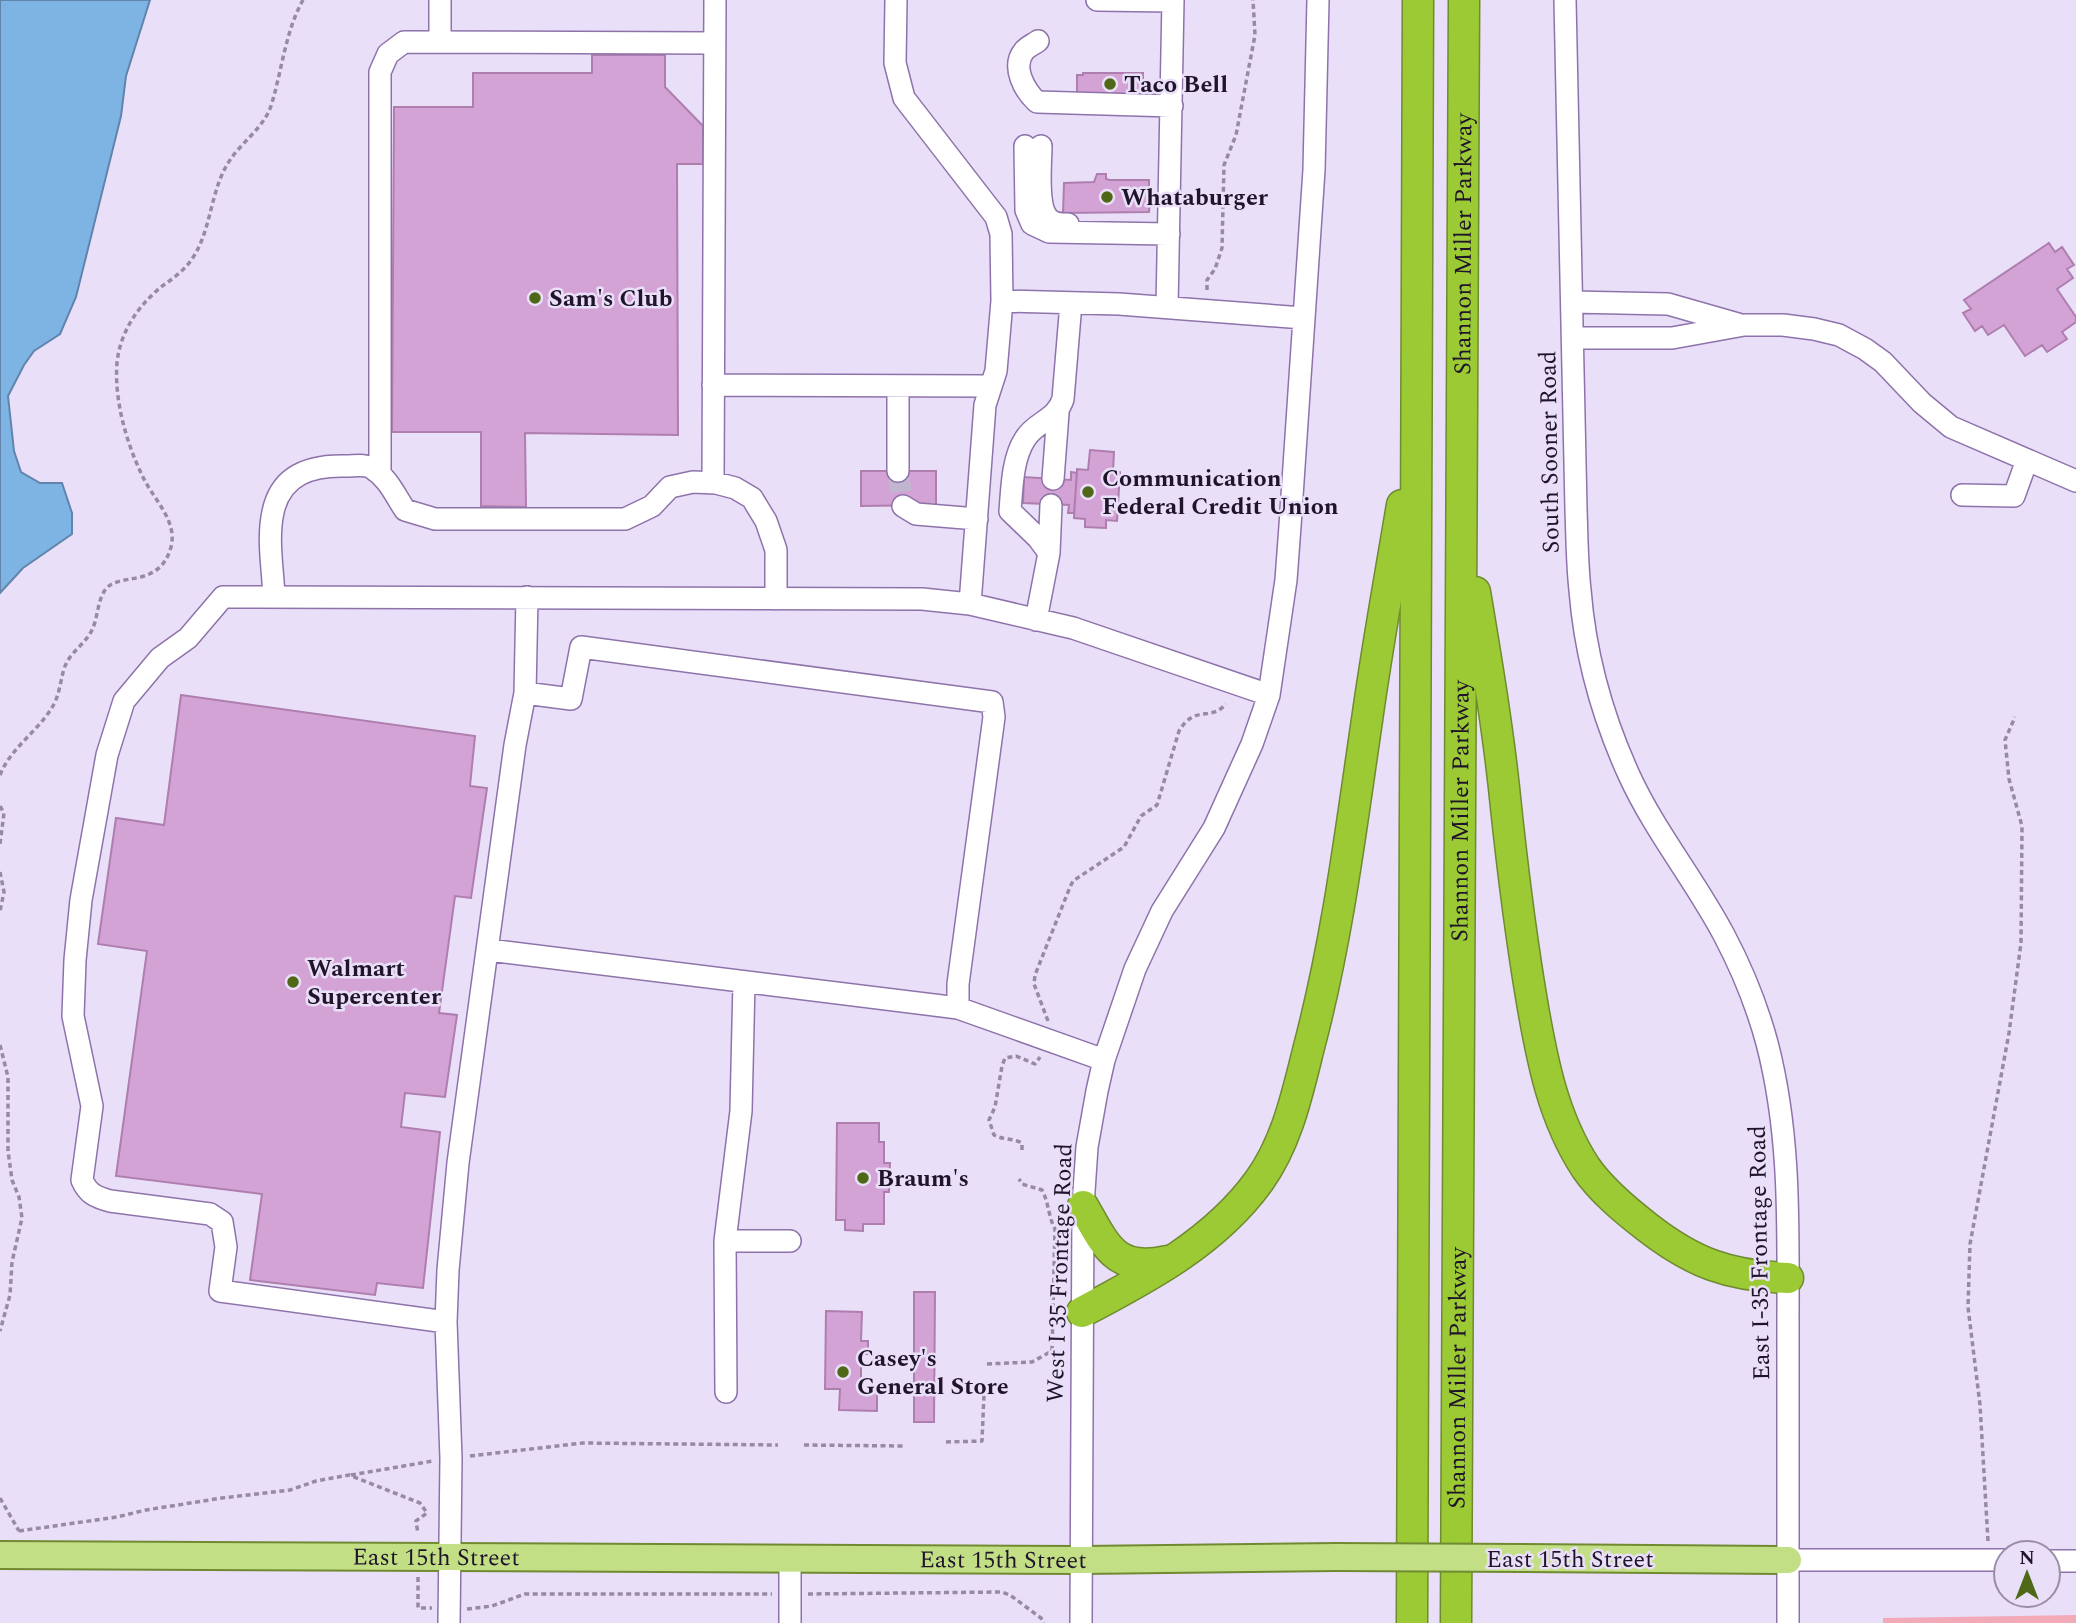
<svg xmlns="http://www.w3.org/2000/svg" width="2076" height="1623" viewBox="0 0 2076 1623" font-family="Spectral,serif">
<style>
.green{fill:#f2aab9}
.water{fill:#7eb4e3;stroke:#6284ac;stroke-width:2}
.building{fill:#d4a3d5;stroke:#ae7eaf;stroke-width:2}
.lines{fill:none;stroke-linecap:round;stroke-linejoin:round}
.minor-tunnel{stroke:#c1b6cf;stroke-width:21;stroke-dasharray:21 10;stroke-linecap:butt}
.minor-casing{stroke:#8e73ab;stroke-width:24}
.major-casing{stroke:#708a31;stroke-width:30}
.highway-casing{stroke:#708a31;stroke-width:33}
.path{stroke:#968ba3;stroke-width:3.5;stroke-dasharray:5 3.5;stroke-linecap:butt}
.minor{stroke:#fff;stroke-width:21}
.major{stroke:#c3df86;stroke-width:26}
.highway{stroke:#9bca35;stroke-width:30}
.major-bridge-casing{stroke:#708a31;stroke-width:30;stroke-linecap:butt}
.major-bridge{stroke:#c3df86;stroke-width:26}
.poi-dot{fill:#4f6818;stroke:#eadff8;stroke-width:2.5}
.labels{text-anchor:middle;stroke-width:5;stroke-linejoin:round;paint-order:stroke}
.poi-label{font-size:24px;font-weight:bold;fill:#1f142a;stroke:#eadff8;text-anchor:start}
.street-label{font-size:24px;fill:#1f142a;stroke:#eadff8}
</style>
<rect width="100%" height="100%" fill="#eadff8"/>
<path class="green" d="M2076,1615V1623H1883V1618Z"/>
<path class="water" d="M0,0H150L126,76L121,116L76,297L60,334L34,351L24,365L8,396L14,451L21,472L40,483H62L72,513V534L23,568L0,593Z"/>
<path class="building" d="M592,55H665V87L703,126V164H677L678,435L525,433L526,507L481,506V432H392L394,107H473V73H592Z
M1083,73H1143V98L1077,93V75H1083Z
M1097,174H1106V179L1110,180H1149V190H1151L1149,212L1063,213L1064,183L1094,182Z
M2049,243L2055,252L2062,247L2074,265L2067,269L2073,278L2057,289L2076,317V322L2062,332L2067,339L2047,352L2042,345L2025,356L2004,325L1988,335L1982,326L1975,331L1963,313L1971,309L1964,300Z
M1090,450L1114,452L1113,471L1120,472L1117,521L1106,520V528L1085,527V519L1074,518L1077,469L1088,470Z
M861,471H936V505L861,506Z
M1071,472L1077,473L1074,513H1068L1069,505L1023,503L1024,477L1071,480Z
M181,695L475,736L470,786L487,788L471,898L455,896L439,1013L457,1015L445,1097L405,1093L401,1127L440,1132L423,1288L377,1283L375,1295L250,1280L262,1194L116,1176L147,951L98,944L116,818L164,825Z
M837,1123H879V1142H884V1163H890L889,1192H884V1224H863V1231L845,1230V1220H836Z
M914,1292H935L934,1422H914Z
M826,1311L862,1312L861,1341H868V1354H861V1392H877V1411L839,1410L840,1389H825Z"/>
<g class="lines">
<path class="minor-tunnel" d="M898,471L903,506"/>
<g class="minor-casing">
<path id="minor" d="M440,0V42
M896,0L895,63L904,98L996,217L1001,234L1002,301L996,371L985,405L970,604
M1097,0L1173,1
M1565,0L1576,509C1577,536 1577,563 1580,590C1585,653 1603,718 1629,775C1655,832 1695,880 1724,935C1742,969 1757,1006 1767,1043C1791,1135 1788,1227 1788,1320C1788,1421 1788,1522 1788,1623
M1038,41C1034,44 1027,47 1024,51C1011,67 1025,91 1037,102L1172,106
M1025,146L1026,210L1032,224L1049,232L1169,234
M1041,146C1041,164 1036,205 1048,218C1053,224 1060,224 1068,224
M1002,301L1119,304L1303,318
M1572,302L1668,304L1738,324
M1167,307L1173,0
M1573,338H1672L1744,325H1783L1814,329L1839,335L1865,349L1883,362L1922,403L1951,427L2076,481
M713,385L991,386
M898,386V471
M380,474V72L388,54L404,42L714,43
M1053,479L1058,413
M713,483L715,0
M1962,495L2014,496L2027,460
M903,506L916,514L977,519
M1049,553L1051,505
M274,597C273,570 267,539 273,512C281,474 312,465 346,466C355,466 365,464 372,468C388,478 395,495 405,510L435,519H625L652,506L670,487L693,482L716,483L735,488L752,498L766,521L776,550V599
M1036,620L1049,553L1038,538L1010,511C1012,489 1012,459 1025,439C1036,421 1056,421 1063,399L1071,303
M525,693L571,699L581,647L992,702L994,717L958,984V1008
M489,950L958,1008L1104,1060
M725,1241H790
M446,1322L220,1291L226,1247L222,1222L210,1214L110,1201C96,1197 88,1194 82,1180L92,1106L73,1016L75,960L81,900L107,755L124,701L160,658L188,638L223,597L922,599L970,604L1073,628L1269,695
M726,1392L725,1241L741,1111L744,982
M790,1558V1623
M1788,1560H2006
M2048,1561H2076
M449,1623L451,1458L446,1322L448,1270L458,1163L515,745L525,693L527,597
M1081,1623L1083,1206L1087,1147L1097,1091L1104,1060L1135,969L1162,911L1214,828L1252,744L1269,695L1286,580L1290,526L1314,170L1318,0"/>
</g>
<g class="major-casing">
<g id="major">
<path id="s1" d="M0,1555L1082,1560L1336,1557"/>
<path d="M1523,1558L1788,1560"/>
</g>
</g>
<g class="highway-casing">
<g id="highway">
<path d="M1475,592C1487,664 1499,735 1506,807C1513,873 1521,937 1532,1002C1542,1060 1553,1118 1586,1168C1602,1191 1625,1210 1647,1227C1693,1263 1729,1276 1788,1278"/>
<path d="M1083,1206C1106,1246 1115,1273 1167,1261"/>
<path d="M1082,1312C1147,1278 1215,1242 1259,1181C1288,1141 1298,1090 1310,1043C1338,936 1351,828 1367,720C1377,648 1390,577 1402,505"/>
<path d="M1412,1623L1418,0"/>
<path id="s2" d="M1456,1623L1464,0"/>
</g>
</g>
<path class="path" d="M1207,290V280L1215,269L1222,248L1224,165L1236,135L1255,35L1253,0
M0,775C11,747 40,730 54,704C61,690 61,674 66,664C72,651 86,643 92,630C98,618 97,602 105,590C118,571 159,590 171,547C178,520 152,498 142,475C126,442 114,399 117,363C120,332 138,306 161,287C172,279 184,271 192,259C212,230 210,189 230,160C242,142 264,127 271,106C282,71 285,32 303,0
M0,806L4,813L0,844
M0,872L4,892L0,911
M1048,1021L1034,984L1035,975L1070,887L1073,881L1124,847L1141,816L1157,805L1179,731C1195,704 1210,722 1226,704
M0,1045L8,1077V1151L12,1180L19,1197L22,1218L12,1262L10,1295L0,1331
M1022,1150V1143C1013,1138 1003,1140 994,1135L989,1120L995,1107L1002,1066L1005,1058L1016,1056L1035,1064L1040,1057
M987,1364L1032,1362L1052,1351L1055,1229C1048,1216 1049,1203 1042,1190L1022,1184L1019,1179
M946,1442L982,1441L984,1394
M804,1445L903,1446
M470,1456L583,1443L778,1445
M351,1475L433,1461
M0,1498L19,1531
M19,1531L117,1517L146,1510L222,1498L290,1490L316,1481L349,1475L420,1503L427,1513L416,1521L418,1534
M1988,1541L1980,1405L1968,1307L1970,1244L2009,1033L2021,943L2022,826L2009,779L2005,740L2015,717
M418,1577V1608H432
M808,1594L1002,1592L1010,1595L1041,1618L1044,1623
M467,1609L492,1606L525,1594H772"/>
<use href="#minor" class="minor"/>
<use href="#major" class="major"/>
<use href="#highway" class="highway"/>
<g class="major-bridge-casing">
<path id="major-bridge" d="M1336,1557L1523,1558"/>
</g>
<use href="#major-bridge" class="major-bridge"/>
</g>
<g class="poi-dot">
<circle cx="1110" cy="84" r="7"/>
<circle cx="1107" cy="197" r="7"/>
<circle cx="535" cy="298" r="7"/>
<circle cx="1088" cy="492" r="7"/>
<circle cx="293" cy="982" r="7"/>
<circle cx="863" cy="1178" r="7"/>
<circle cx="843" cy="1372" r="7"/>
</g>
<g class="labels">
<g class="poi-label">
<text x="1124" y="92">Taco Bell</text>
<text x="1121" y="205">Whataburger</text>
<text x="549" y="306">Sam's Club</text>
<text x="1102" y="486">Communication<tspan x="1102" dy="28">Federal Credit Union</tspan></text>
<text x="307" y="976">Walmart<tspan x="307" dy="28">Supercenter</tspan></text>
<text x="877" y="1186">Braum's</text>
<text x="857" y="1366">Casey's<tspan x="857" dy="28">General Store</tspan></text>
</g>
<g class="street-label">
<text dy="8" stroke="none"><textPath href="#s2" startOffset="1379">Shannon Miller Parkway</textPath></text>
<text transform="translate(1549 452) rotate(-91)" y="8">South Sooner Road</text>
<text dy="8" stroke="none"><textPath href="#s2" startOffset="812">Shannon Miller Parkway</textPath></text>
<text transform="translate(1759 1253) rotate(-91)" y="8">East I-35 Frontage Road</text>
<text transform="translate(1059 1273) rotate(-88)" y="8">West I 35 Frontage Road</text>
<text dy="8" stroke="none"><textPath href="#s2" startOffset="245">Shannon Miller Parkway</textPath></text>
<text dy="8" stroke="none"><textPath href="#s1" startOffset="436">East 15th Street</textPath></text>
<text dy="8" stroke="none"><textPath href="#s1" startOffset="1003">East 15th Street</textPath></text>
<text x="1570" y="1567">East 15th Street</text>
</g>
</g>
<g transform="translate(2027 1574)"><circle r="33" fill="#eadff8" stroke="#998ea6" stroke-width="2"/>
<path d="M0-5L12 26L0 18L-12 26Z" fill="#4f6818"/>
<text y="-10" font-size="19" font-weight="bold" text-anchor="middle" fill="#1f142a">N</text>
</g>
</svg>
